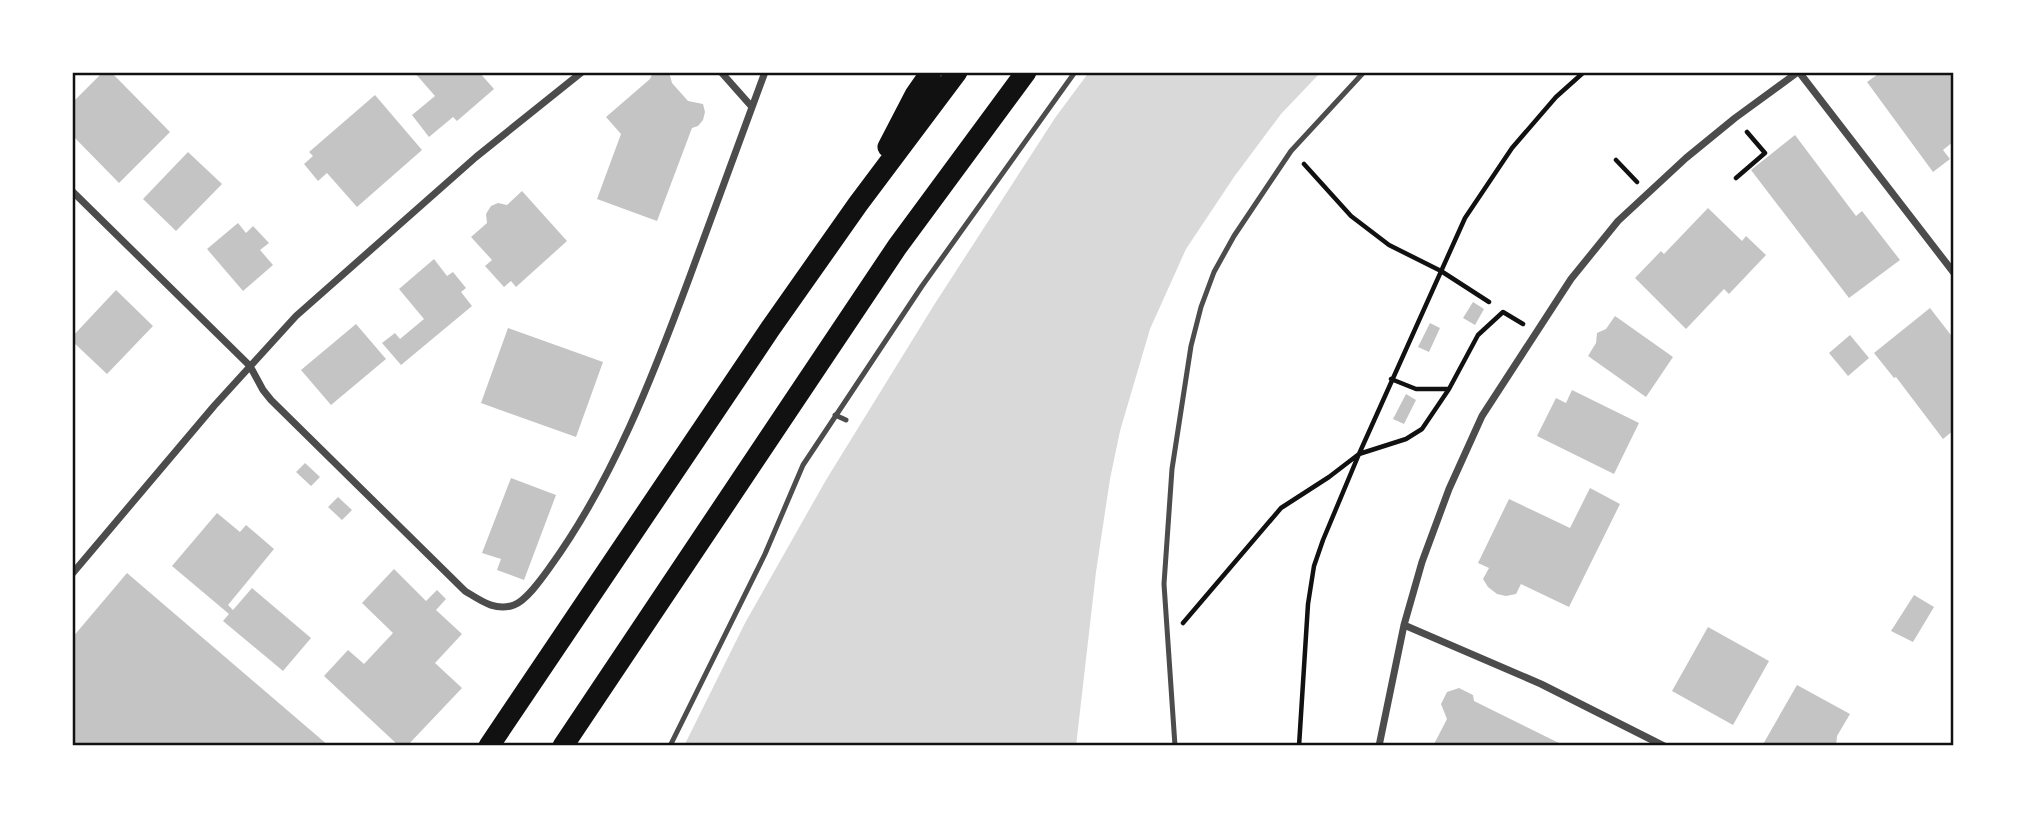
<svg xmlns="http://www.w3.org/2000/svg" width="2026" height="818" viewBox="0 0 2026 818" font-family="Roboto,sans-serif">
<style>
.water{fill:#d9d9d9}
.building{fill:#c4c4c4}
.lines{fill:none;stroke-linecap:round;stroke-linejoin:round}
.path{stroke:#111;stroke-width:4.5}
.service{stroke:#4c4c4c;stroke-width:5}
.minor{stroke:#4c4c4c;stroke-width:7}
.motorway{stroke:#111;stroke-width:21}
.neatline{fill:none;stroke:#111;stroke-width:2.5}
</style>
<rect width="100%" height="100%" fill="#fff"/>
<path class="water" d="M1089,72H1321L1281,114L1234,177L1186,249L1150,329L1120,431L1110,479L1096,572L1076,746H684L745,623L826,480L934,305L1055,118Z"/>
<path class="building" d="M103,72H111L170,132L119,183L72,135V103Z
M414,72H479L494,89L457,121L453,117L429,137L412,115L435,96Z
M653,72H669L672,83L688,101L703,104L705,112L703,120L698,126L692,128L657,221L597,199L621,134L606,117L650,79Z
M1881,72H1954V141L1943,150L1950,159L1933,172L1867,82Z
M375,95L422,150L357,207L327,173L318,181L304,164L313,156L309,152Z
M1795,135L1856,216L1862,211L1900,260L1849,298L1751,170Z
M188,152L222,184L176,231L143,199Z
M522,191L567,241L516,287L511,281L504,287L485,266L492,260L471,237L487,223L486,214L491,206L498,203L507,205Z
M1708,208L1742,241L1746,236L1766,255L1729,294L1724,289L1686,329L1635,278L1661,251L1664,254Z
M238,223L246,233L253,226L269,243L260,250L273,265L243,291L207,249Z
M434,259L447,276L453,272L466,288L461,292L472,306L401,365L382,343L395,333L400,339L424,319L399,289Z
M116,290L153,326L107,374L72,341V337Z
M1473,302L1484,309L1475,325L1463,318Z
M1930,308L1954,339V430L1943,439L1896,377L1894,378L1874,353Z
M1615,316L1673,357L1646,397L1588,356L1596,343L1597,333L1606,329Z
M1430,323L1440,328L1429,352L1418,347Z
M356,324L386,359L331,405L301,370Z
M508,328L603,362L576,437L481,403Z
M1850,335L1869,358L1848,376L1829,353Z
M1572,390L1639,423L1614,474L1537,436L1556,398L1566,403Z
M1406,394L1416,400L1404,424L1393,419Z
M305,463L320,477L311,486L296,472Z
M511,478L556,495L524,580L497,570L501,559L482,553Z
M1590,488L1620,504L1569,607L1521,584L1516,594L1506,596L1497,594L1488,587L1483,579L1489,568L1478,563L1509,499L1570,528Z
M338,497L352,510L342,520L328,507Z
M217,513L240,532L246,525L274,549L228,605L233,610L252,588L311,638L283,671L223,621L229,614L172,566Z
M394,569L426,601L437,590L446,599L436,610L462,634L435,663L462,688L407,746H399L324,676L348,650L364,664L393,633L362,603Z
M127,573L329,746H77L72,742V638Z
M1914,595L1934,607L1913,642L1891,631Z
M1708,627L1769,661L1733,725L1672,691Z
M1797,685L1850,714L1837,736L1836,746H1762Z
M1459,688L1473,695L1474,701L1565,746H1433L1447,719L1441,704L1447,692Z"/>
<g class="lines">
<path class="path" d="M1616,160L1637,182
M1304,164L1351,216L1389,245L1441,271L1489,302
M1736,178L1765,153L1747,132
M1391,379L1416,389H1448
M1183,623L1281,508L1329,477L1359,454L1406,439L1422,429L1449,389L1478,335L1503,312L1523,324
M1299,746L1308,604L1314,566L1323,540L1359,454L1465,218L1512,148L1556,97L1584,72"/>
<path class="service" d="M835,415L846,420
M670,746L765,554L803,465L922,286L1075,72
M1175,746L1164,584L1172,469L1191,346L1201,307L1214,272L1234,236L1291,151L1364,72"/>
<path class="minor" d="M721,72L752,107
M1799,72L1954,273
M72,191L250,366L263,390L271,400L465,591C480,600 495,612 514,605C527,600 542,578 550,567C613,480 653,376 690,276C715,208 740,140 765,72
M72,574L214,406L296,316L476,157L582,72
M1404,625L1541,684L1664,746
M1379,746L1404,625L1422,562L1449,489L1482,416L1571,279L1618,221L1686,158L1735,118L1798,72"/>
<path class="motorway" d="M888,147L915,95L931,72
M489,746L770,329L858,204L957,72
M563,746L897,247L1026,72"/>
</g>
<rect width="2026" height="818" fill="none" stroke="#ffffff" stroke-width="147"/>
<rect x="74" y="74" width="1878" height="670" class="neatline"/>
</svg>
